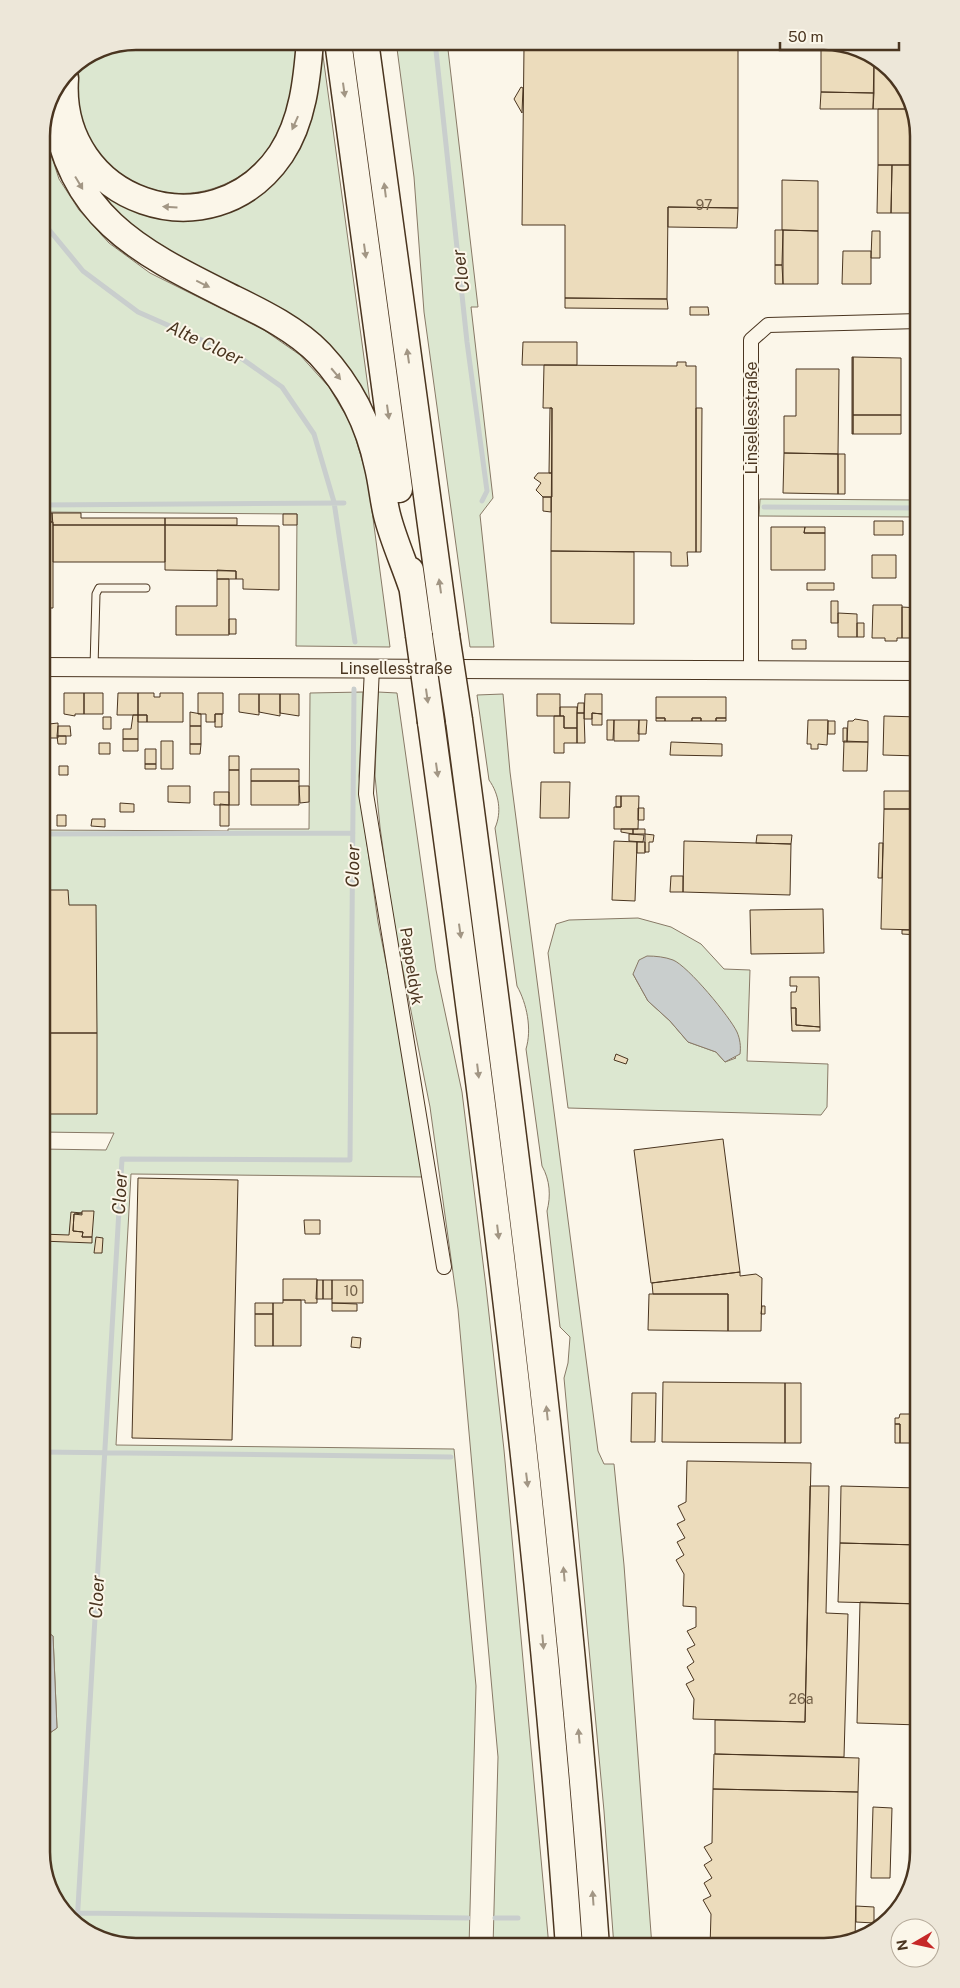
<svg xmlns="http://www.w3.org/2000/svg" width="960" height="1988" viewBox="0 0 960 1988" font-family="'Public Sans',sans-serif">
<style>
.green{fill:#dce7d0;stroke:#887966;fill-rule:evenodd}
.water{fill:#c9cecd;stroke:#887966}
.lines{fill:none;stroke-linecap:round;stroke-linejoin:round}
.stream{stroke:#c9cecd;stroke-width:5}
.building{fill:#ecdcbc;stroke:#4a3520}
.service-casing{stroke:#4a3520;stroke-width:9}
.minor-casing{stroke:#4a3520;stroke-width:16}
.tertiary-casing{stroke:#4a3520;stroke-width:20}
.motorway-casing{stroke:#4a3520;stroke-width:29}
.service{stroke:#fbf6e9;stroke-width:7}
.minor{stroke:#fbf6e9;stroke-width:14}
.tertiary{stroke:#fbf6e9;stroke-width:18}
.motorway{stroke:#fbf6e9;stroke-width:26}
.motorway-bridge-casing{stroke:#4a3520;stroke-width:29;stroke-linecap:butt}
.motorway-bridge{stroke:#fbf6e9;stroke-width:26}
.oneway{fill:#a29684}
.labels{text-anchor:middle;stroke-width:4;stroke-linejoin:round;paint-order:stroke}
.number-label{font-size:14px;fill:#725f47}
.street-label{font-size:16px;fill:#4a3520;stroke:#fbf6e9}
.water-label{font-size:18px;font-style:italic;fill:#4a3520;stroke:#fbf6e9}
.rim{fill:none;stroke:#4a3520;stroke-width:2.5}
</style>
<rect width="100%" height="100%" fill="#fbf6e9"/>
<path class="green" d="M136,41H298C295,79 291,118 268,149C234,196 168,208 121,174C111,167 98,157 91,145C77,121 75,93 75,65L100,48Z
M321,41L373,424L350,378L113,218L80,159L160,210L260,185Z
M396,41H447L478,307H471L493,498L480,515L494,647H470L424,312L414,177Z
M44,125L46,139L59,179L79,210L109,243L150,273L264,330L300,355L329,387L352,426L368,480L390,647L296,646L297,514L41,512V130Z
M760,499L919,500V517L759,516Z
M363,692L359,776L362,808L378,922L415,1109L424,1177L131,1174L116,1445L454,1449L476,1686L469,1947H130L83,1931L48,1888L41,1852V1736L44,1737L57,1728L53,1636L41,1628V1149L106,1150L114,1133L41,1132V830L228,831V829H309L310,693Z
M378,692L397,693L436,970L462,1092L486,1287L504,1450L549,1947H493L498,1757L458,1309L430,1107L393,920L380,827L375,776Z
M503,694L510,772L598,1451L604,1464H614L624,1565L652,1947H614L604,1811L564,1378L568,1363L570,1337L560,1327L547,1211C551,1196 550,1180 542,1166L526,1049C532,1029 527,1004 517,986L495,828C502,812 499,794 489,780L477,695Z
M638,918L671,927L701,944L724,969L750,970L747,1061L828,1064L827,1107L821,1115L568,1108L548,953L556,924L569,920ZM633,974L736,1058L725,1062L716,1052L688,1042L670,1021L648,1001Z"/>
<path class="water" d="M647,956C656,956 665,957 673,960C688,966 730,1017 737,1032C740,1039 741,1046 740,1054L725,1062L716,1052L688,1042L670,1021L648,1001L633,974L639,960Z
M41,1628L53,1636L57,1728L44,1737L41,1736Z"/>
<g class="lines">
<path class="stream" d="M435,41L467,342L487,491L482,501
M41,220L83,271L138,312L238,356L282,387L314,434L334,502L355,642
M41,505L344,503
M764,507L919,508
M41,834L353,833
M41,1452L451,1457
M78,1913L468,1918
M495,1918H518
M77,1924L122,1159L350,1160L354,689"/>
</g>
<path class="building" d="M540,41H648V47H540Z
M821,44H838L874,58V93L821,92Z
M524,47L738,48V208L668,207L667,299L565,298V225H522Z
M874,58L881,61L912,100L913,109H873Z
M521,87L523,88L522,113L514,99Z
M821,92L874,93L873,109H820Z
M878,109H913L919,136V165H878Z
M878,165H892L891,213H877Z
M892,165H919V213H891Z
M782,180L818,181V231L782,230Z
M668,207L738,208L737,228L668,227Z
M775,230H783L782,265H775Z
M783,230L818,231V284H783Z
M872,231H880V258H871Z
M843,251H871V284H842Z
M775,265H782L783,284H775Z
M565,298L667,299L668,309L565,308Z
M690,307H708L709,315H690Z
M523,342H577V365H522Z
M852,357H853V434H852Z
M853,357L901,358V415H853Z
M677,362H686V366H696V552H687L688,566H671V552L551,551L552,408H543L544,365L677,366Z
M796,369H839L838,454L784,453V416H796Z
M550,408H552V473H549Z
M696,408H702L701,552H696Z
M853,415H901V434H853Z
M784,453L838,454V494L783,493Z
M838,454H845V494H838Z
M538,473H552V497H543L536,490L541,483L534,478Z
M543,497H551V512L543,511Z
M41,513H52V522H41Z
M52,513H81V518H165V525H53Z
M283,514H297V525H283Z
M165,518H237V525H165Z
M874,521H903V535H874Z
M41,522H53V608H41Z
M53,525H165V562H53Z
M165,525L279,526V590L243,589V579H236V571L165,570Z
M771,527H805L804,533H825V570H771Z
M805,527H825V533H804Z
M551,551L634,552V624L551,623Z
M872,555H896V578H872Z
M217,570L236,571V579H217Z
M217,579H229V635H176V606H217Z
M807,583H834V590H807Z
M831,601H838V623H831Z
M873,605H902V638H897V641H885V638H872Z
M902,607L919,608V638H902Z
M838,613L857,614V637H838Z
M229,619H236V634H229Z
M857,623H864V637H857Z
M792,640H806V649H792Z
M41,693H47V714H41Z
M64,693H84V714H75V716L64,714Z
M84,693H103V714H84Z
M118,693H138V715H117Z
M138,693H154V697H160V693H183V722H147V715H138Z
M198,693H223V714H215V722H206V714H198Z
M239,694H259V715L239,712Z
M259,694H280V716L259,712Z
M280,694H299V716L280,713Z
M537,694H560V716H537Z
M585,694H602V714L592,713V719H584Z
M656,697H726V718H716V721H701V718H692V721H665V718H656Z
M578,703H584V713H577Z
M560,707H577V728H564V716H560Z
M190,712L201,714V726H190Z
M577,713H584L585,743H577Z
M592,713L602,714V725H592Z
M215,714H222V727H215Z
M133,715H138V739H123V729H131Z
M138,715H147V722H138Z
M554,716H564V728H577V743H564V753H554Z
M884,716L919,717V756L883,755Z
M103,717H111V729H103Z
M656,718H665V721H656Z
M692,718H701V721H692Z
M716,718H726V721H716Z
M855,719L868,721V742H847L848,721H853Z
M607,720H614L613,740H607Z
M614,720H639V741H614Z
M639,720H647L646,734H638Z
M808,720H828L827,745L818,744V749H811V744H807Z
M828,721H835V734H828Z
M58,723V738H48L49,724Z
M58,726H70L71,736H57Z
M190,726H201V744H190Z
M843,728H847V742H843Z
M57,736H66V744H58Z
M123,739H138V751H123Z
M161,741H173V769H161Z
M844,741L868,742L867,771H843Z
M671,742L722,744V756L670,755Z
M99,743H110V754H99Z
M190,744H201L200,754H190Z
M145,749H156V764H145Z
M229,756H239V770H229Z
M145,764H156V769H145Z
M59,766H68V775H59Z
M251,769H299V781H251Z
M229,770H239V805H229Z
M251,781H299V805H251Z
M541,782H570L569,818H540Z
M168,786H190V803L168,802Z
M299,786H309V802L300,803Z
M884,791H919V809H884Z
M214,792H229V805H214Z
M616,796H621V807H616Z
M621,796H639L638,829H614V807H621Z
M120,803L134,804V812H120Z
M220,804L229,805V826H220Z
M638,808H644V820H638Z
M884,809H919V930L881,929Z
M57,815H66V826H57Z
M92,819H105V827L91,826Z
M621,829H633V834L621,832Z
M633,829H645V834H633Z
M629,834L644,835L643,842L629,841Z
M645,834L654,835L653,842H649V852H645Z
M757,835H792L791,844L756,843Z
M614,841L637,842L635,901L612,900Z
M684,841L791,844L790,895L683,892Z
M637,842H645V853H637Z
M879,843H883L882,878H878Z
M671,876H683V892H670Z
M41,890H68L69,905H96L97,1033H41Z
M823,909L824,953L751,954L750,910Z
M902,930H919V935L902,934Z
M790,977H819L820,1027L796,1025V1008H791V992H796L797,986H790Z
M791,1008H796V1025L820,1027V1031H792Z
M41,1033H97V1114H41Z
M616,1054L628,1059L626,1064L614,1060Z
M723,1139L740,1272L651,1283L634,1150Z
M138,1178L238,1180L232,1440L132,1438Z
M82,1211H94L92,1237H82L83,1232L73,1231L74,1214L82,1215Z
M71,1212L82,1213L74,1214L73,1231L83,1232L82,1237H92V1243L41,1241V1234L69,1235Z
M304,1220H320V1234H305Z
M96,1237L103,1238L102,1253H94Z
M740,1272V1276L756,1274L762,1278L761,1331H728V1294H653L652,1283Z
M283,1279H317V1303H305V1300H283Z
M317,1280H323V1299H316Z
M323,1280H332V1299H323Z
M332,1280H363V1303H332Z
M649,1294H728V1331L648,1330Z
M283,1300H301V1346H273V1303H283Z
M255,1303H273V1314H255Z
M332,1303L357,1304V1311H332Z
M762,1306H765V1314H761Z
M255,1314H273V1346H255Z
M352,1337L361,1338L360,1348L351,1347Z
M918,1355H919V1443H917Z
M663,1382L785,1383V1443L662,1442Z
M785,1383H801V1443H785Z
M632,1393H656L655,1442H631Z
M900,1414H917V1443H900V1424H895V1418H899Z
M895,1424H900V1443H895Z
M687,1461L811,1463L805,1722L693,1719L694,1699L686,1684L694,1680L687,1667L694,1662L687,1649L695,1645L687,1631L696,1627V1607L683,1606L684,1574L676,1560L684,1555L677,1542L685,1538L677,1524L685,1520L678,1506L686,1502Z
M810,1486H829L826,1613L848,1614L844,1757L715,1754V1720L805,1722Z
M841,1486L919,1488V1545L840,1543Z
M840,1543L919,1545V1604L838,1602Z
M860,1602L919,1604V1725L857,1723Z
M714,1754L859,1758L858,1792L713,1789Z
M713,1789L858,1792L855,1941L824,1947H710L711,1914L703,1900L711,1896L704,1883L712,1878L704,1865L712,1860L704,1847L712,1843Z
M873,1807L892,1808L890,1878H871Z
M856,1906L874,1907V1923L856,1922Z
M868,1925L877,1926L859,1940L861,1931Z"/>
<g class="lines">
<g class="service-casing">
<path id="service" d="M94,667L96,594L99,588H146"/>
</g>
<g class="minor-casing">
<path id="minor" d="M372,668L366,794L444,1267
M751,670V340L768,325L919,321"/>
</g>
<g class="tertiary-casing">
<path id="tertiary" d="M41,667L919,671"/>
</g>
<g class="motorway-casing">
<path id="motorway" d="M338,41L399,489
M365,41L446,635
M65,78C56,202 212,256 281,154C303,121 307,79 310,41
M53,104C71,220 138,251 234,299C263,313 297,330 320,354C349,385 369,424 378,467C382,483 383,499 387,515C393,539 404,563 412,587
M410,570L419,635
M459,720C513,1128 567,1536 596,1947
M431,722C487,1129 540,1536 569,1947"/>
</g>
<use href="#service" class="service"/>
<use href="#minor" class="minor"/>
<use href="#tertiary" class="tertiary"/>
<use href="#motorway" class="motorway"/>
<g class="motorway-bridge-casing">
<path id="motorway-bridge" d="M419,635L431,722
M446,635L459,720"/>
</g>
<use href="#motorway-bridge" class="motorway-bridge"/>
</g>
<defs><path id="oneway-solid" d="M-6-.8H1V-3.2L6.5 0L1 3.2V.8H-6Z" transform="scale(1.25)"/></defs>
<g class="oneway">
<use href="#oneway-solid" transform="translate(344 90) rotate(82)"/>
<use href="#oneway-solid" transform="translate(295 123) rotate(114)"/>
<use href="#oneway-solid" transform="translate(79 183) rotate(59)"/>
<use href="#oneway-solid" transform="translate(385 190) rotate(-97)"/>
<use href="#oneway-solid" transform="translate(170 207) rotate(-177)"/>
<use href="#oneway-solid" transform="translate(365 251) rotate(82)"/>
<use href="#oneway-solid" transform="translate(203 284) rotate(26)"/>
<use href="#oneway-solid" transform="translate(408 356) rotate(-98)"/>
<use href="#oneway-solid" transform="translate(336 374) rotate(50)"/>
<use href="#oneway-solid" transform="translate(388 412) rotate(82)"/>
<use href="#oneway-solid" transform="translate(440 586) rotate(-98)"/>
<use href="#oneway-solid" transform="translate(427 696) rotate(82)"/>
<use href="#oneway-solid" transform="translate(437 770) rotate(82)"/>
<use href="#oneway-solid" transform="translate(460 931) rotate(82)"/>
<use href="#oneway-solid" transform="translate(478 1071) rotate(83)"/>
<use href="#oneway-solid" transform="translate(498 1232) rotate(83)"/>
<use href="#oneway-solid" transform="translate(547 1413) rotate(-96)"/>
<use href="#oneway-solid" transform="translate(527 1480) rotate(83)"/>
<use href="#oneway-solid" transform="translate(564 1574) rotate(-95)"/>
<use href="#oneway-solid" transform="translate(543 1642) rotate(85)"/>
<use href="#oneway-solid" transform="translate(579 1736) rotate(-95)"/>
<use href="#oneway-solid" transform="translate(593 1898) rotate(-94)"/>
</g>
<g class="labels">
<g class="number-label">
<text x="704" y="210">97</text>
<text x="351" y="1296">10</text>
<text x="801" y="1704">26a</text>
</g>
<g class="street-label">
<text transform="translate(751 418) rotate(-90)" y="6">Linsellesstraße</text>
<text x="396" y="674">Linsellesstraße</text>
<text transform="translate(412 966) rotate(81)" y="6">Pappeldyk</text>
</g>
<g class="water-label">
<text transform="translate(461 271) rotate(-97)" y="6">Cloer</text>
<text transform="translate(205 343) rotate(25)" y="6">Alte Cloer</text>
<text transform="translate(353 866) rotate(-89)" y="6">Cloer</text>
<text transform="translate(120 1193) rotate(-87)" y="6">Cloer</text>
<text transform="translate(97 1597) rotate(-87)" y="6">Cloer</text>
</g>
</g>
<path d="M0 0H960V1988H0ZM136 50H824A86 86 0 0 1 910 136V1852A86 86 0 0 1 824 1938H136A86 86 0 0 1 50 1852V136A86 86 0 0 1 136 50Z" fill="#ede7d9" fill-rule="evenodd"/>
<path class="rim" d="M136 50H824A86 86 0 0 1 910 136V1852A86 86 0 0 1 824 1938H136A86 86 0 0 1 50 1852V136A86 86 0 0 1 136 50Z"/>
<g transform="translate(915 1943) rotate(261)"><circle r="24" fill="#fbf6e9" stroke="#b4a999"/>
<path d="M0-4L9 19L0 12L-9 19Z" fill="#c62828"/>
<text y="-8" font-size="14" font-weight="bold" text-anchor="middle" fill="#4a3520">N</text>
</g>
<path d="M780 42v8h119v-8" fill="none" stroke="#4a3520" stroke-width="2.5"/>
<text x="788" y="42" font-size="15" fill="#4a3520" stroke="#fbf6e9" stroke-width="4" paint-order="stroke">50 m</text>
</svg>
